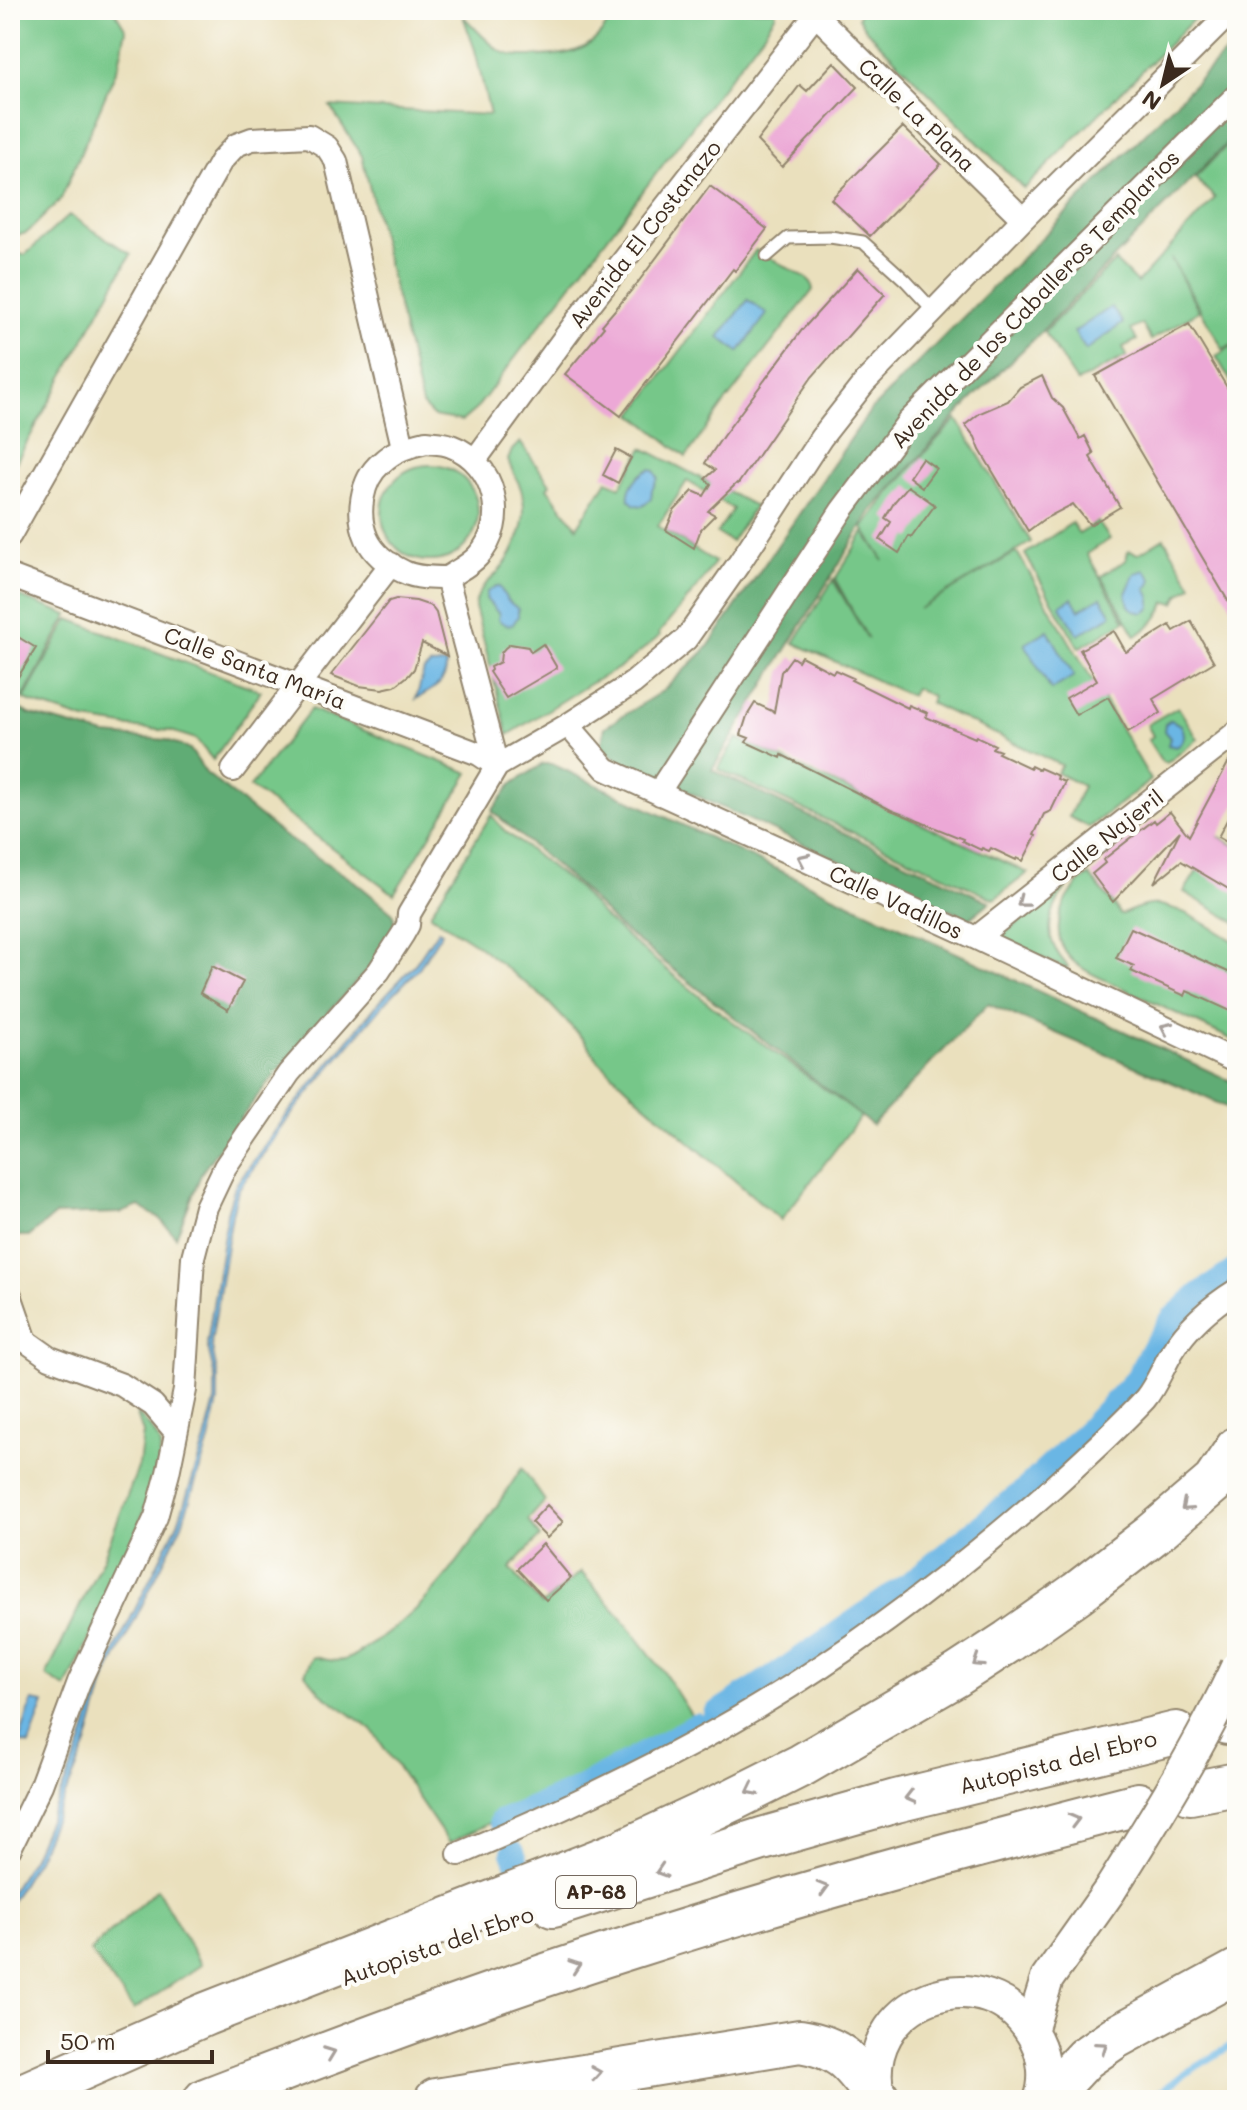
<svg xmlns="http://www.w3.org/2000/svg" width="1247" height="2110" viewBox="0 0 1247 2110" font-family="Mali,sans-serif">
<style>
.green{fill:#76c789;stroke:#587854;stroke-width:2}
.forest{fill:#60ac75;stroke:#4e6b4a;stroke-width:2}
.water{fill:#6bb6e4;stroke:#537081;stroke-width:2}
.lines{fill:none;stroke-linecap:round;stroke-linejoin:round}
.stream{stroke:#6bb6e4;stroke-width:7}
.canal{stroke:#6bb6e4;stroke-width:24}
.building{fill:#eca8d6}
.lane-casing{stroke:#92856e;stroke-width:15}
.street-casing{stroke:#92856e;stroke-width:26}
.secondary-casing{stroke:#92856e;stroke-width:36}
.highway-casing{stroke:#92856e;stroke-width:46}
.lane{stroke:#fff;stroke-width:11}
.street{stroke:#fff;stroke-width:22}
.secondary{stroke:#fff;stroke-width:32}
.highway{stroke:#fff;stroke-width:42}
.secondary-bridge-casing{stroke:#92856e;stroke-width:36;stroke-linecap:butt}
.secondary-bridge{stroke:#fff;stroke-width:32}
.oneway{stroke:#a79f9a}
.labels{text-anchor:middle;stroke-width:8;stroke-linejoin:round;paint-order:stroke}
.shield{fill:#fdfcf7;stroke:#75695f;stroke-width:2}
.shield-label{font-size:20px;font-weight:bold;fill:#3b2a1e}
.street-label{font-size:22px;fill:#3b2a1e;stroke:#fdfcf7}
</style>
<rect width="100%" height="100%" fill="#fdfcf7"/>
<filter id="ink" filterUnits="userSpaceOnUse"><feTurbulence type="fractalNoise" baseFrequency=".0125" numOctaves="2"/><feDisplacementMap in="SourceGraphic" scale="16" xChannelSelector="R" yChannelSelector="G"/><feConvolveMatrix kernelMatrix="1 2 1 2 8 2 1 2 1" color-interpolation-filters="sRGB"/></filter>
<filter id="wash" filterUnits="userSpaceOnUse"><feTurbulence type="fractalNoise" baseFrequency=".006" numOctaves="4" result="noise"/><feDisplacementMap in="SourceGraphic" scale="32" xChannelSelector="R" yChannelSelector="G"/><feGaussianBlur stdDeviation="1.8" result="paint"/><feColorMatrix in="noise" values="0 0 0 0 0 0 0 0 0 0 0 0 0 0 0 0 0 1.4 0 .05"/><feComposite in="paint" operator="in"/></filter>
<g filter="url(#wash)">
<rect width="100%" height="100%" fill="#eae0bd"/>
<path class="green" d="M10,10H114L126,30L119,64L61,199L28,232L23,234L10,236Z
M615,10H775L776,14L763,34L476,409L462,421L433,416L422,405L362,156L330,106L490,115L475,50L463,16C474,27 486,41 499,50C510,57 523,56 535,56C576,56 598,48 615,10Z
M860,10H1186L1194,19L1024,189L868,32L858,18Z
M1237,135V341L1223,349L1171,258L1199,311L1151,340L1142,324L1131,330L1137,340L1123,347L1127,356L1077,382L1044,332L1115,261L1137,283L1215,198L1195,178Z
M69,215L131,254L10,473V253L25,255Z
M756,250L806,278L811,282L813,290L723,405L686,457L633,414Z
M1237,343V392L1216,356Z
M957,419L1031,542L919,609L1017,552L1151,780L1089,827L1069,817L1083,786L1057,773L1061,765L930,703L932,696L915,688L911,696L794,643L833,580L868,639L835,579L864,532L884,561L863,528C891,489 923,453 957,419Z
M520,442L550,484L547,488L577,527L607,481L620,487L643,448L755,506L731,542L717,533L733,509L687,481L658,526L715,562L697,588L659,633L660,636L621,667L591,683L508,735L475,607C477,589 487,584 499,571C517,551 530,516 521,489C517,478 511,470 508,460L512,450Z
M382 513a48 48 0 1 1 96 0a48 48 0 1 1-96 0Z
M1098,522L1110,539L1087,554L1125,621L1079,648L1025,554L1072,523L1079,534Z
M1164,538L1192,585L1179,595L1175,603L1165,602C1160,619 1150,626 1136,636L1101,576L1126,560L1128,552L1130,551L1138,554Z
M10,593L68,615L23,698L10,691Z
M69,619L261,691L213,760L196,739L171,731L137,728L85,720L30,702L24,699Z
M1178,707L1198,739L1167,763L1162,762L1148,740L1153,736L1147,725Z
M311,709L469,773L394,894L250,787Z
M737,738L1028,873L994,899L718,769Z
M491,815L505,831L577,887L604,917L635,944L713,1007L861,1116L781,1220L638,1098L598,1060L585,1041L544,998L476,944L431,915V912Z
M1218,837L1237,847V923L1184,892Z
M1089,875L1114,905L1120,915C1130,911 1140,906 1150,905C1175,901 1216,931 1237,943V1042C1200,1024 1162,1007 1125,989C1108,981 1085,973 1071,959C1046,933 1063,894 1089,875Z
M1064,886L1066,888C1046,916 1043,940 1068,966L1067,969L998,939Z
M136,1412C145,1422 158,1434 160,1447C161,1463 153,1481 149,1495C128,1562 96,1625 66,1688L46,1676L104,1556L139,1465L143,1433Z
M522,1468L545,1501L528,1520L540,1537L510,1568L542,1605L581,1572L621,1617L663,1671L696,1723L449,1843L372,1730L321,1693L305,1673L313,1657C322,1658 335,1663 344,1660C351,1658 359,1652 365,1648C435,1608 478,1533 522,1468Z
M157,1889L201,1965L134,2010L90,1951Z"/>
<path class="forest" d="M1237,41V133L1038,335L967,404L872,510L712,770L990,902L969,919L710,802L643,770L619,761L601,747L605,727L664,690L707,648L870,411Z
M10,704L29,714L106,735L167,740L190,749L206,773L284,836L354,881L393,913L395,930L373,964L321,1020L259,1094L224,1141L202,1172L176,1237L160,1219L139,1206L121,1213L55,1215L30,1236H10Z
M543,764H552L1237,1084V1112L1178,1085L988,1004L872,1125L618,926L579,886L492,811L512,784Z"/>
<path class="water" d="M748,300L767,314L739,352L719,337Z
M1111,307L1123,323L1086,350L1074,332Z
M650,469L654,470L658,478L652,490L651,499L643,506L635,505L629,500C627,487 638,474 650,469Z
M1145,570L1152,579L1150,585L1146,589C1159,608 1145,621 1129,606L1126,593L1135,573Z
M496,586H499L507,600L518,609V617L513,624C506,626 502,624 498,619L499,614L486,599L487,592Z
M1101,597L1112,615L1078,635L1060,605L1072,598L1079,610Z
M1048,630L1074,676L1051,690L1025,644Z
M446,664C448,683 431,690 416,699L424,670L431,665Z
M1171,720L1181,725C1186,734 1185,743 1176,747L1168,745L1170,738L1164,731L1165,724Z
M438,930L442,932L419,968L383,1005L323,1076L291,1115L238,1190L232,1214L211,1343L218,1377V1402L209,1441L182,1524L105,1680L87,1745L37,1859L10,1903V1893L33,1857L82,1744L101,1678L178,1523L205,1440L215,1401V1378L207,1344L227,1213L235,1186L289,1112L381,1000L416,963Z
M32,1701L44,1703L29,1745L19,1742Z"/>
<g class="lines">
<path class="stream" d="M1149,2100L1186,2073L1237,2042"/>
<path class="canal" d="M715,1714L791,1665L909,1584L1025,1490L1088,1430L1137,1378L1152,1349L1172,1319L1200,1294L1237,1269
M501,1821L576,1790L697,1725
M513,1852L519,1868"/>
</g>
<g id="blocks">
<path class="building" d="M834,62L858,87L782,167L757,141L800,85L807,91Z
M903,127L941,164L870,236L831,199Z
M710,186L767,229L735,271L733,269L621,416L565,374L604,327L602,325L636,285Z
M858,268L885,294L812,377L738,484L737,483L708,511L715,515L701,529L694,548L666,530L674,511L693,491L704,496L711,484L705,479L715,470L705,463L723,436L802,330Z
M1189,324L1237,404V616L1095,376Z
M1042,376L1052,398L1063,408L1080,439L1085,436L1094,454L1090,457L1120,507L1090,525L1073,504L1044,519L1028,531L980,450L975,437L965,425L980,413L1008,401L1020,387Z
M616,450L631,458L618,483L603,475Z
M922,458L936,468L922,487L909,477Z
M908,486L935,505L911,538L909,536L899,553L880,540L891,522L885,518L895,501Z
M396,599L416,601L431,606L436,613L447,656L422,643L414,669L409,675L395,686L382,689L359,686L331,675L389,601Z
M1191,621L1214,662L1153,699L1161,713L1128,732L1108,697L1076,715L1066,698L1097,680L1080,650L1114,631L1126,652L1170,625L1174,631Z
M10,632L36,648L10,690Z
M510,644L528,647L531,652L543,644L557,668L506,698L489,672L491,670L490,667L500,662L501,653L505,648Z
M801,656L833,673L835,670L853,678L851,680L908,708L909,705L928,713L926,717L975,738L976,736L995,745L992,748L1000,751L998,753L1030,768L1031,766L1039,770L1040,768L1058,776L1057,779L1065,782L1051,811L1044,814L1034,835L1036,836L1023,861L1017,858L1016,860L991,848L989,851L982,848L981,850L962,841L963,839L891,810L782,755L781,758L746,742L749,738L741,735L747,716L755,703L774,712L781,672L792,657L798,661Z
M1237,750V801L1218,837L1237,848V894L1181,861L1154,883L1180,831L1113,902L1092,874L1105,863L1103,860L1154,820L1156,823L1170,812L1189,836L1234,752Z
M1131,928L1237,976V1014L1187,991L1185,996L1131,971L1134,966L1116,958Z
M212,966L243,982L228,1010L200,993Z
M547,1505L563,1522L547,1538L531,1522Z
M543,1544L571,1578L546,1600L517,1569Z"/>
</g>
</g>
<g filter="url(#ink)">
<use href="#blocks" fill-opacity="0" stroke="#92856e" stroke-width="2"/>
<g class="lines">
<g class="lane-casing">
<path id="lane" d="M767,256L788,238L830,237L863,242L906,281L934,311"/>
</g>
<g class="street-casing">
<path id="street" d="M811,10L1023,219
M426,442C434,443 444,443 451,446C495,462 510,522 478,556C470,565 457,571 447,578C433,578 416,578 404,572C389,565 374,554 367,539C356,515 361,480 381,463C394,450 409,446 426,442Z
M475,460L582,314L819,10
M10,535L221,161L236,145L252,139L309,136L327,147L336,161L403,447
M10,576L479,754L497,766
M447,578L497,766
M568,725L606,769L976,938L1237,1062
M233,770L391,564
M660,794L665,782L842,510L908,422L1237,95
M976,938L1237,732
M10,1295L26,1341L50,1358L122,1385L153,1405L175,1431
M10,1848L41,1785L79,1682L156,1517L168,1473L185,1390L193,1257L206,1207L225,1167L289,1073L379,971L403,934L408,925L409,914L497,766L568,725L633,683L686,639L740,562L821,438L865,382L1023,219L1233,10
M459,1854C561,1811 662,1764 757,1707C862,1644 961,1568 1053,1487C1084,1459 1116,1430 1145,1399C1156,1386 1163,1367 1172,1352C1188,1326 1211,1306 1237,1290"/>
</g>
<g class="secondary-casing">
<path id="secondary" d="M1031,2031L1047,1979L1110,1890
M879,2100C853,2000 989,1948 1036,2040C1045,2058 1047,2081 1040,2100"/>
</g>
<g class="highway-casing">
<path id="highway" d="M1227,1723L1237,1721
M1190,1793L1237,1784
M553,1906L762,1839L896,1801L1176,1733
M11,2100L206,2014L620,1852L734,1799L802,1765L957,1675L1009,1641L1077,1593L1152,1535L1214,1482L1237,1448
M205,2100C348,2045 491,1991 638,1945C803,1892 970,1847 1138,1804
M436,2100L800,2041C843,2048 852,2064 877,2097
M1046,2100L1085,2058L1114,2038L1237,1971"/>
</g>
<use href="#lane" class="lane"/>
<use href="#street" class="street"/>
<use href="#secondary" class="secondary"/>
<use href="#highway" class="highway"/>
<g class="secondary-bridge-casing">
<path id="secondary-bridge" d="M1110,1890C1156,1817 1201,1745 1237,1667"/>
</g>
<use href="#secondary-bridge" class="secondary-bridge"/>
</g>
<defs><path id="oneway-chevron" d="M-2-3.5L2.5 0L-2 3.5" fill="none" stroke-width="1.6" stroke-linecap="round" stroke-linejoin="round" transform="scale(2)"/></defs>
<g class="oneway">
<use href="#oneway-chevron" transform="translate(803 859) rotate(-155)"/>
<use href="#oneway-chevron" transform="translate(1022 902) rotate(142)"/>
<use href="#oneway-chevron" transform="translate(1166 1028) rotate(-155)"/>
<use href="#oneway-chevron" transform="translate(1186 1506) rotate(139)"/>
<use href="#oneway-chevron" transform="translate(978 1662) rotate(147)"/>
<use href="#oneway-chevron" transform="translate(752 1790) rotate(153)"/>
<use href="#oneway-chevron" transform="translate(910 1797) rotate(166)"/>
<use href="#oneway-chevron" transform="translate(1074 1820) rotate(-15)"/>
<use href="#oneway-chevron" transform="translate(661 1871) rotate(162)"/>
<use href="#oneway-chevron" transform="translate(823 1888) rotate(-16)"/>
<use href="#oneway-chevron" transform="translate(575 1966) rotate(-19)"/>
<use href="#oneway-chevron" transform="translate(1102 2047) rotate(-35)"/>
<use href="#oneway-chevron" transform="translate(330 2053) rotate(-21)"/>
<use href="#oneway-chevron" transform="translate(596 2073) rotate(-9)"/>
</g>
</g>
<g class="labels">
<rect class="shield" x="556" y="1876" width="80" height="32" rx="6"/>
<g class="shield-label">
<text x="596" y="1899">AP-68</text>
</g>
<g class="street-label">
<text transform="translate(917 115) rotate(44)" y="8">Calle La Plana</text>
<text transform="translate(645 234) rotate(-52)" y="8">Avenida El Costanazo</text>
<text transform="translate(1035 299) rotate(-46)" y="8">Avenida de los Caballeros Templarios</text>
<text transform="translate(255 668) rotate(21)" y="8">Calle Santa María</text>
<text transform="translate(1107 836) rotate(-38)" y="8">Calle Najeril</text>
<text transform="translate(896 902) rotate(25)" y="8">Calle Vadillos</text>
<text transform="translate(1058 1762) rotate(-14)" y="8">Autopista del Ebro</text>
<text transform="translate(437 1946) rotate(-19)" y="8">Autopista del Ebro</text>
</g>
</g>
<rect width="1247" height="2110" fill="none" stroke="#fdfcf7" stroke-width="40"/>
<g transform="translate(1163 84) rotate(215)" stroke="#fdfcf7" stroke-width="6" paint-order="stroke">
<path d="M0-6L14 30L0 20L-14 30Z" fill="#3b2a1e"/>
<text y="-12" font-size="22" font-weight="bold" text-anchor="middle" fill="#3b2a1e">N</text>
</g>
<path d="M48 2050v12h164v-12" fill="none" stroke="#3b2a1e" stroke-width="4"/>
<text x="60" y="2050" font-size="24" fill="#3b2a1e" stroke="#fdfcf7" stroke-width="6" paint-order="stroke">50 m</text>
</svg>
